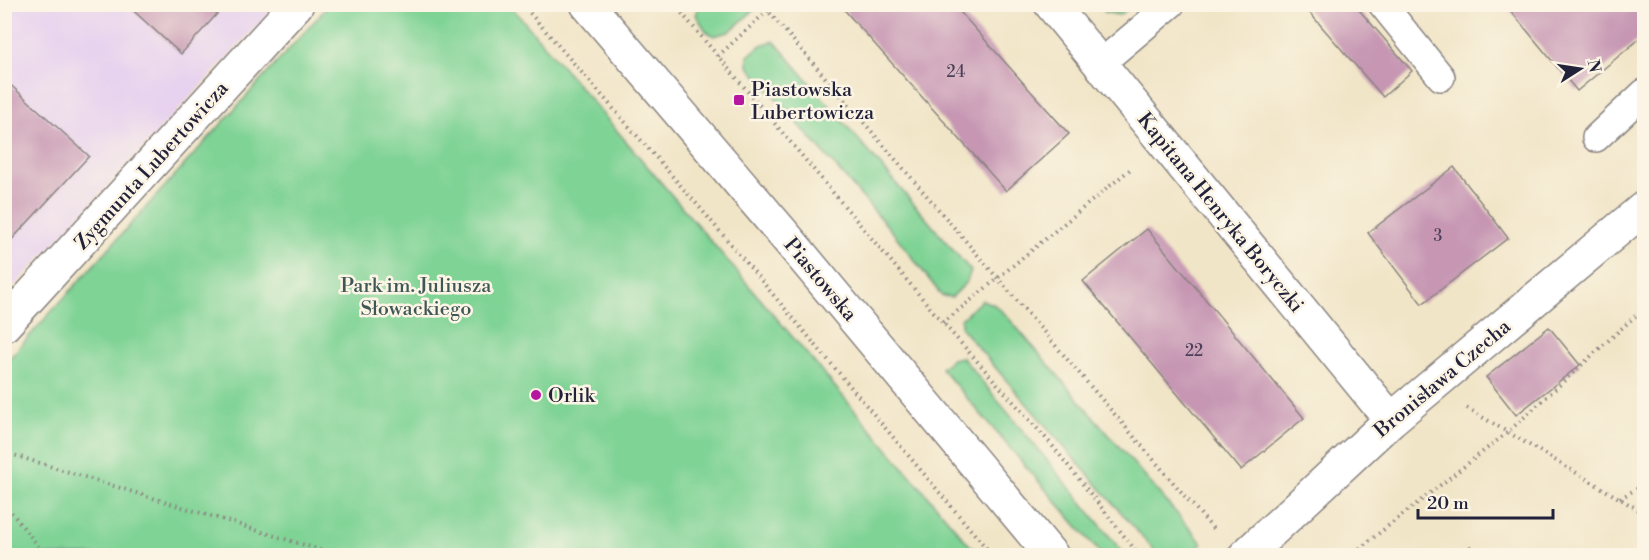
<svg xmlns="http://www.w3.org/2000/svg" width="1649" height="560" viewBox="0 0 1649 560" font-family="'Libre Bodoni',serif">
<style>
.built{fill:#e7d2ef}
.green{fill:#7fd395;stroke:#507a68;stroke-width:1.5}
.building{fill:#c696b3}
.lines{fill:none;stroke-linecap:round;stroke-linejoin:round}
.service-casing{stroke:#8a8481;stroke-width:30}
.minor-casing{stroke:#8a8481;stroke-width:36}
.tertiary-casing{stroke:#8a8481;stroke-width:36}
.path{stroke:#8a8481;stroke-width:4;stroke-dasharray:1.5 4.5;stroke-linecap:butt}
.service{stroke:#fff;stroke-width:27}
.minor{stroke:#fff;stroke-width:33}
.tertiary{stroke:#fff;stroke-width:33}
.poi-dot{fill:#b5179e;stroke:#fcf5e5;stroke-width:2}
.labels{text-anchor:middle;stroke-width:5;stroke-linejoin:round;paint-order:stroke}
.number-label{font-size:16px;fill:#4b3f59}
.poi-label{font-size:20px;fill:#22223b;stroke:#fcf5e5;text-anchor:start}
.street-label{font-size:20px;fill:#22223b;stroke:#fcf5e5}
.park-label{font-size:20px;fill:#3e5756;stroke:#fcf5e5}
</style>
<rect width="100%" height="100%" fill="#fcf5e5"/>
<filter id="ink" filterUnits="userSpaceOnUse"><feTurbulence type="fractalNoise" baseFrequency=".0167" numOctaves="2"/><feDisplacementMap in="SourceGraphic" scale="12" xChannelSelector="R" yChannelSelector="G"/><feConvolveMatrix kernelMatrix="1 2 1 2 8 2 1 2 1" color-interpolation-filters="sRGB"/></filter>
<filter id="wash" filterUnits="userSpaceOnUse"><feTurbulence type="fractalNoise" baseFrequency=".008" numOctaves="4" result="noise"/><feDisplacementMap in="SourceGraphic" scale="24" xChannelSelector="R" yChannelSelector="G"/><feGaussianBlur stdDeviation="1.35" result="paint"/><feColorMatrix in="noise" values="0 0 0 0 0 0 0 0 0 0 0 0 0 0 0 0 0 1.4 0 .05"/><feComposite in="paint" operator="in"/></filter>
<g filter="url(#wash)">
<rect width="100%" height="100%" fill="#f1e5c7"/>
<path class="built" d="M5,5H276L5,296Z"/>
<path class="green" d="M330,4L510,5L978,555H5V363Z
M699,5H751L754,10L729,32L714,36L706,31L696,15Z
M1099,5H1134L1119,15L1105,12Z
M774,41L971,271L966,283L952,297L942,296L895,235L748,66V56L761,45Z
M982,300L993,304L1005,314L1202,543L1192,555H1158L961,328V319Z
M962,357L1125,555H1102L941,368L952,359Z"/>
<g id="blocks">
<path class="building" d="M126,4H226L181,54Z
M839,4H953L1069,134L1006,191Z
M1302,4H1354L1412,71L1383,97Z
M1505,4H1644V35L1577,91Z
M4,79L89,156L4,248Z
M1454,167L1508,238L1422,304L1368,233Z
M1147,229L1304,418L1241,470L1083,281Z
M1549,327L1580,365L1516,415L1486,377Z"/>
</g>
</g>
<g filter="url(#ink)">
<use href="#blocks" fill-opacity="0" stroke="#8a8481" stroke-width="1.5"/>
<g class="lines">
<g class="service-casing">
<path id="service" d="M1382,4L1441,77
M1100,64L1171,4
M1596,138L1644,93"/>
</g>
<g class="minor-casing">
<path id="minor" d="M1051,4L1391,420
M4,325L297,4
M1245,556L1391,420L1644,208"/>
</g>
<g class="tertiary-casing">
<path id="tertiary" d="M587,4L792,244L1052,556"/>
</g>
<path class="path" d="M522,4L701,209L993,556
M674,4L943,323L1051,444L1140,556
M762,4L1214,530
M718,56L775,4
M943,323L1133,167
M1467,408L1644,513
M4,452L327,552L330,556
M1620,498L1644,485
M4,503L46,556
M1469,546L1477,556
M1350,556L1508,432L1644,308"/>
<use href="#service" class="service"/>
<use href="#minor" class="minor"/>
<use href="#tertiary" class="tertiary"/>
</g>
</g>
<g class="poi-dot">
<rect x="733" y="94" width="12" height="12" rx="3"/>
<circle cx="536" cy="395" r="6"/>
</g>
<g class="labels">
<g class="number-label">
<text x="956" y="77">24</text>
<text x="1438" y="241">3</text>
<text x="1194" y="356">22</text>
</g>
<g class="poi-label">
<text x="751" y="96">Piastowska<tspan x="751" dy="23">Lubertowicza</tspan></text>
<text x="548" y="402">Orlik</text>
</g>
<g class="street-label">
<text transform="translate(151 165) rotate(-48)" y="7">Zygmunta Lubertowicza</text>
<text transform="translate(1221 212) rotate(51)" y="7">Kapitana Henryka Boryczki</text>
<text transform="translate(821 279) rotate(50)" y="7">Piastowska</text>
<text transform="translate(1442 378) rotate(-40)" y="7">Bronisława Czecha</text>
</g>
<g class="park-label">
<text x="416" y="292">Park im. Juliusza<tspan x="416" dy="23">Słowackiego</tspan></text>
</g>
</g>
<rect width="1649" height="560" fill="none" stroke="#fcf5e5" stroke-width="24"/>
<g transform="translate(1580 69) rotate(78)" stroke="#fcf5e5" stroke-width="4.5" paint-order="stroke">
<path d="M0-4.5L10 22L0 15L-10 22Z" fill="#22223b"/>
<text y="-9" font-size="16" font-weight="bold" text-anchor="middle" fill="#22223b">N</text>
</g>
<path d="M1418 509v9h135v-9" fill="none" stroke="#22223b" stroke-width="3"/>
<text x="1427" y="509" font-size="18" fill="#22223b" stroke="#fcf5e5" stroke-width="4.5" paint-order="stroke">20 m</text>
</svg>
